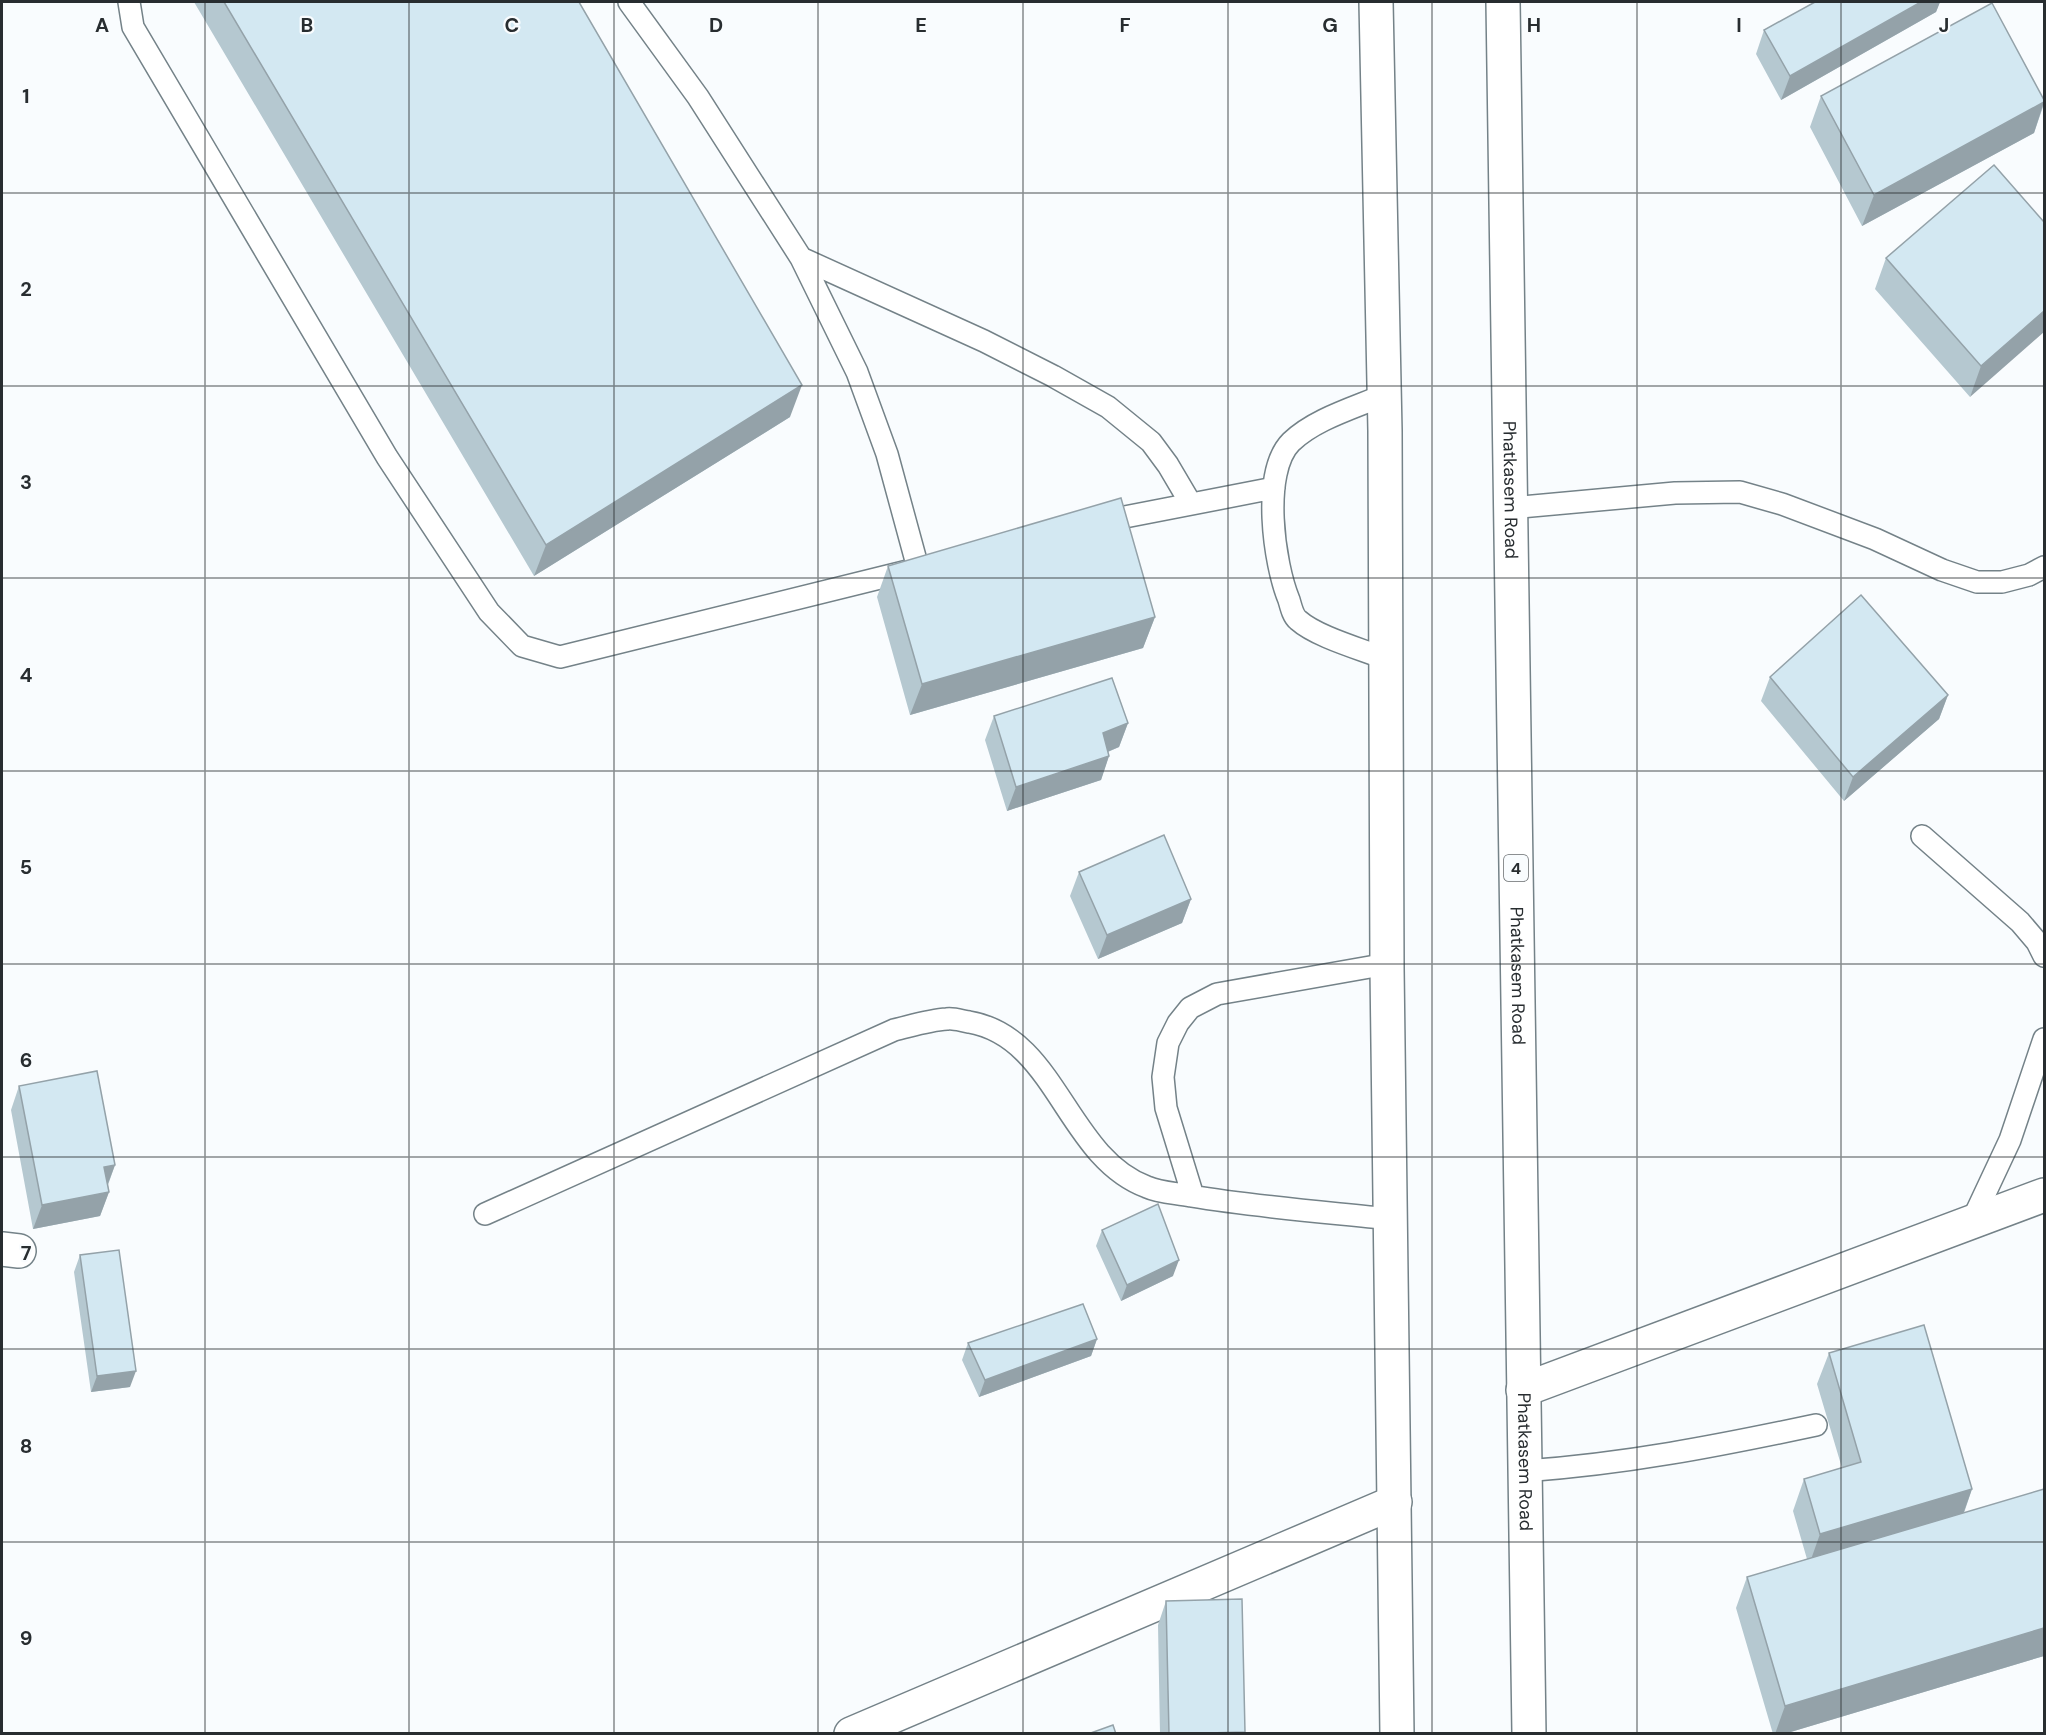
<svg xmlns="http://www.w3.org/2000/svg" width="2046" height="1735" viewBox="0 0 2046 1735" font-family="'DM Sans',sans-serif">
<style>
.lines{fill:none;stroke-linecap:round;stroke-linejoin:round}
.service-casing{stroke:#748288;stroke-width:24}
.minor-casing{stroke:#748288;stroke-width:36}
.trunk-casing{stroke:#748288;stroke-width:36}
.service{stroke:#fff;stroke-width:21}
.minor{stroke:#fff;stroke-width:33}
.trunk{stroke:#fff;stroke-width:33}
.wall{fill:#b5c8d0}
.shaded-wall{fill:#94a2a9}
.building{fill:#d3e8f2;stroke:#94a2a9;stroke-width:1.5}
.grid{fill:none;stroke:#282d30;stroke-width:1.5;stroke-opacity:0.55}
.labels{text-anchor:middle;stroke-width:4.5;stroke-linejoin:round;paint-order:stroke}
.shield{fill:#f9fcfe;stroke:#676b6e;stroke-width:1.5}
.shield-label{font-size:16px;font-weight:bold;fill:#282d30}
.street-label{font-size:18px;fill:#282d30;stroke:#f9fcfe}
.grid-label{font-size:20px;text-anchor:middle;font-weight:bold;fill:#282d30;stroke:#f9fcfe;stroke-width:4.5;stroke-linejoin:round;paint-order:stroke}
</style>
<rect width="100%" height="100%" fill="#f9fcfe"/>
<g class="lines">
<g class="service-casing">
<path id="service" d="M129,2L133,27L387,457L489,612L522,646L560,657L912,570
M629,2L698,97L801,258L984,341L1053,376L1108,407L1151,442L1168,465L1191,504
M801,258L857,372L887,454L918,568
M1384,395C1354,408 1315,419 1291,442C1261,472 1274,564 1289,600C1291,607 1293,616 1298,620C1317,637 1361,649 1386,659
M1511,508L1675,493L1740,492L1782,504L1875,539L1942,570L1977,582H2002L2029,575L2044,567
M1099,522L1274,488
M1922,836L2020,922L2037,942L2044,956
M1193,1196L1166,1108L1163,1077L1168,1043L1178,1023L1190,1008L1217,994L1387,964
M485,1214L894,1030C911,1026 929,1020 947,1019C954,1018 962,1021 969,1022C1057,1037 1066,1157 1147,1187C1160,1193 1177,1193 1191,1196C1257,1207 1324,1212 1390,1219
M1972,1221L2010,1140L2044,1039
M1524,1471C1625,1464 1717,1446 1816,1425"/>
</g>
<g class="minor-casing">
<path id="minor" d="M2,1249L19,1251
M1523,1390L2044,1195
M851,1734L1395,1502"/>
</g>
<g class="trunk-casing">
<g id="trunk">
<path d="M1376,2L1385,431L1387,968L1397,1734"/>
<path id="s1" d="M1503,2L1529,1734"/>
</g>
</g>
<use href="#service" class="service"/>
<use href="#minor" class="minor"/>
<use href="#trunk" class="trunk"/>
</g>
<path class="wall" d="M194,2H579L790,417L534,576Z
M1815,2H1940L1936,12L1781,100L1756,54L1764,30Z
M1821,96L2044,100V104L2034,133L1862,226L1810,127Z
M2044,222L1970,397L1875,289L1886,258Z
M888,566L1155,617L1143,648L910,715L877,597Z
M1770,677L1948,695L1939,719L1844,801L1761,701Z
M994,716L1128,723L1119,747L1108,752L1109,756L1101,780L1007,811L985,740Z
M1079,872L1191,899L1182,923L1098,959L1070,896Z
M19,1086L115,1165L108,1185L109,1192L100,1216L33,1229L11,1110Z
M1102,1230L1173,1276L1121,1301L1096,1246Z
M80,1255L130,1387L91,1392L74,1272Z
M1097,1339L1091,1356L979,1397L962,1360L968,1343Z
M1829,1353L1972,1489L1964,1513L2044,1489V1656L1784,1734H1773L1736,1608L1747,1577L1807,1559L1793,1511L1804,1479L1842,1468L1817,1384Z
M1166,1601L1245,1732L1244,1734H1160L1158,1625Z"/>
<path class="shaded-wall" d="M1921,2H1940L1936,12L1781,100L1790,76Z
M2044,102L2034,133L1862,226L1874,195Z
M2044,311V332L1970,397L1981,366Z
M802,385L790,417L534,576L546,545Z
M1155,617L1143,648L910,715L922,684Z
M1948,695L1939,719L1844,801L1853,777Z
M1128,723L1119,747L1095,757L1103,733Z
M1109,756L1101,780L1007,811L1016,787Z
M1191,899L1182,923L1098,959L1107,935Z
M115,1165L106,1189L104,1167Z
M109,1192L100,1216L33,1229L42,1205Z
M1179,1260L1173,1276L1121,1301L1127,1285Z
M1097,1339L1091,1356L979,1397L985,1380Z
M136,1371L130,1387L91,1392L97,1376Z
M1972,1489L1961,1520L1809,1565L1820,1534Z
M2044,1628V1656L1784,1734H1775L1785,1706Z
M1245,1732L1244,1734H1190Z"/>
<path class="building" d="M224,2H579L802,385L546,545Z
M1815,2H1921L1790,76L1764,30Z
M1992,3L2044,100V102L1874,195L1821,96Z
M1994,165L2044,222V311L1981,366L1886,258Z
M1121,498L1155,617L922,684L888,566Z
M1861,595L1948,695L1853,777L1770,677Z
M1112,678L1128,723L1103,733L1109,756L1016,787L994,716Z
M1164,835L1191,899L1107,935L1079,872Z
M97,1071L115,1165L104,1167L109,1192L42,1205L19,1086Z
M1158,1204L1179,1260L1127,1285L1102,1230Z
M119,1250L136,1371L97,1376L80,1255Z
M1083,1304L1097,1339L985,1380L968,1343Z
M1924,1325L1972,1489L1820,1534L1804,1479L1861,1462L1829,1353Z
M2044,1489V1628L1785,1706L1747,1577Z
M1242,1599L1245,1732L1169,1734L1166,1601Z
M1113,1725L1116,1734H1088Z"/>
<path class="grid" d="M205,2V1734M409,2V1734M614,2V1734M818,2V1734M1023,2V1734M1228,2V1734M1432,2V1734M1637,2V1734M1841,2V1734M2,193H2044M2,386H2044M2,578H2044M2,771H2044M2,964H2044M2,1157H2044M2,1349H2044M2,1542H2044"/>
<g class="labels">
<rect class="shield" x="1504" y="855" width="24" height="26" rx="4.5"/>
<g class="shield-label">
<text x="1516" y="874">4</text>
</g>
<g class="street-label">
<text dy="6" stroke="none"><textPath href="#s1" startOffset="488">Phatkasem Road</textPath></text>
<text dy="6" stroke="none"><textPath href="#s1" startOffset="974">Phatkasem Road</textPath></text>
<text dy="6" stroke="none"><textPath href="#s1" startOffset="1460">Phatkasem Road</textPath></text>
</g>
</g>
<g class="grid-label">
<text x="102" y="32">A</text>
<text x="307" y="32">B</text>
<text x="512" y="32">C</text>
<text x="716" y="32">D</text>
<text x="921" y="32">E</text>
<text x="1125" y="32">F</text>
<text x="1330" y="32">G</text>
<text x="1534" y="32">H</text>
<text x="1739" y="32">I</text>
<text x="1944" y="32">J</text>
<text x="26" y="103">1</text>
<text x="26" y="296">2</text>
<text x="26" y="489">3</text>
<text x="26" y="682">4</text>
<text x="26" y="874">5</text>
<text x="26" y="1067">6</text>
<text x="26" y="1260">7</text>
<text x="26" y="1453">8</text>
<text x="26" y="1645">9</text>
</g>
<rect width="2046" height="1735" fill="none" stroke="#282d30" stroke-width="6"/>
</svg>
